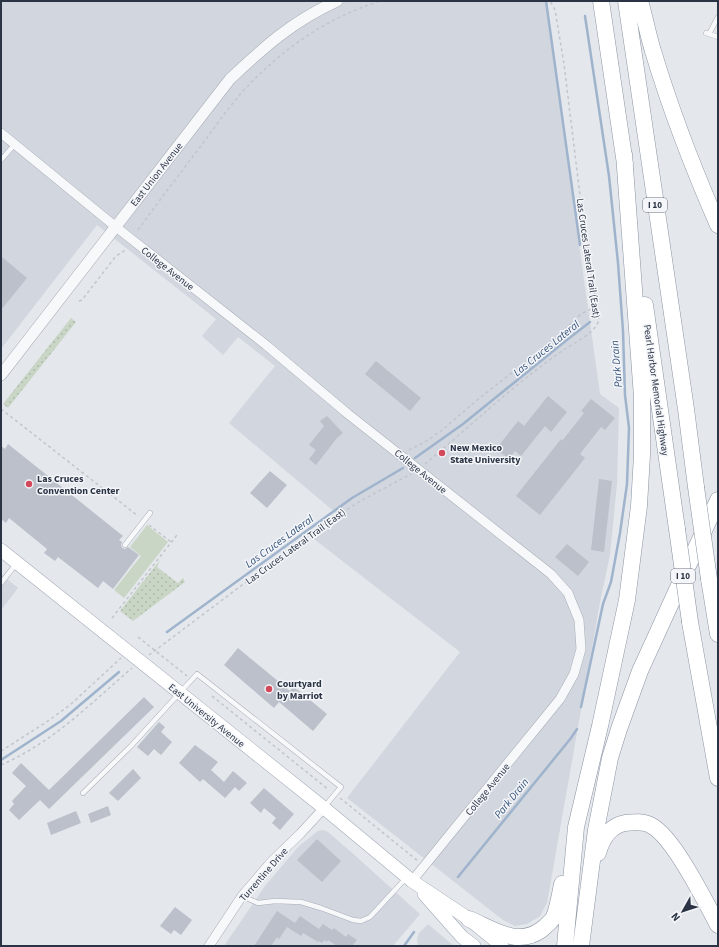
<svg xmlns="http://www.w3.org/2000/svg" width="719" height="947" viewBox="0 0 719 947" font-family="'Source Sans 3',sans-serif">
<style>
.built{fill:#d2d6de}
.grass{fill:#c9d6c5}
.park{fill:url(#park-dots)}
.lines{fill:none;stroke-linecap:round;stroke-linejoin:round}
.stream{stroke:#9fb4cc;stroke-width:2.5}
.building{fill:#bbc0ca}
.service-casing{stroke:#a9aeb7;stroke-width:5.5}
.minor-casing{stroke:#a9aeb7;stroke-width:10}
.tertiary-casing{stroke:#a9aeb7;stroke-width:12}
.primary-casing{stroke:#a3abb8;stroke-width:14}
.motorway-casing{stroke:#8b94a3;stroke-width:17}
.path{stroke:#c2c5cb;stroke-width:1.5;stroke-dasharray:3 3;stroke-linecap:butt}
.service{stroke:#f7f8fa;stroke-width:4.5}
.minor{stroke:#f7f8fa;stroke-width:9}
.tertiary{stroke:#f7f8fa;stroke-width:11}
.primary{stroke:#fff;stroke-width:13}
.motorway{stroke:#fff;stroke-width:16}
.motorway-bridge-casing{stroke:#8b94a3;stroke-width:17;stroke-linecap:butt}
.motorway-bridge{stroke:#fff;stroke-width:16}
.poi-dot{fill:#d1495b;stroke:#f4f6f9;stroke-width:1.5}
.labels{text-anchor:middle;stroke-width:3;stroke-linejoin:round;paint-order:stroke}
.shield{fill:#f4f6f9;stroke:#676e7b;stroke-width:1}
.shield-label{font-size:9px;font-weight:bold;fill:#2b3445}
.street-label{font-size:10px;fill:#2b3445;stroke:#f4f6f9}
.poi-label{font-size:10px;font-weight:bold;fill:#2b3445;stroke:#f4f6f9;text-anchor:start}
.water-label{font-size:11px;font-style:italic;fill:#34527a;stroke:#f4f6f9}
</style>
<defs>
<pattern id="park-dots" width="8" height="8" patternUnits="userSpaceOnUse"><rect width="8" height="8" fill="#c9d6c5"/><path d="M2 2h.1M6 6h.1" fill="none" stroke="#adb8ab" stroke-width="1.8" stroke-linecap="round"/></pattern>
</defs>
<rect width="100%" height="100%" fill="#e4e7ec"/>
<path class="built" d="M1,1H545L600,394L619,408L617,484L610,555L600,602L547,903L540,916L527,924L515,926L503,920L347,798L460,652L314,539L343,519L229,423L275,366L238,337L223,355L202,336L216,319L97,225L1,349Z
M1,574L18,588L1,610Z
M323,830L328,832L350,851L420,914L393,946H224L265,886L299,846L318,831Z
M428,924L448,941L454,946H418L417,938L419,933Z"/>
<path class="grass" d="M147,525L168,542L124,598L114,590L141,556L130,547Z"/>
<path class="park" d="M71,318L76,322L8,408L3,404Z
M160,560L157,567L178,583L183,578L185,582L133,621L120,611Z"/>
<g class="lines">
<path class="stream" d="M546,1L580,245
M415,458L463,424L568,339L590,322
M167,632L352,498L403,468
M581,707L603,604L611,582L620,533L627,484L629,428L625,395L623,331L618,263L609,176L585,16
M1,760L61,721L119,672
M458,877L571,738L577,729
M404,946L414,932"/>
</g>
<path class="building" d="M1,256L27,278L1,310Z
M376,361L421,398L410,411L365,374Z
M548,396L567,412L551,432L545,426L521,456L515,451L509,459L496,449L518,421L524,426Z
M591,399L615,418L605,430L601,427L580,454L585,458L540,515L516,496L561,439L562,441L584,413L581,411Z
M327,416L343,433L337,438L316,465L309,459L316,450L309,445L324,426L320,421Z
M8,444L123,536L119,540L122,542L121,545L122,548L125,549L128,547L139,555L113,589L103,581L98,588L58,557L55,561L44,553L47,549L9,518L6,523L1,519V446L5,449Z
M270,471L287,485L267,508L250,493Z
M599,479L612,481L604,552L591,550Z
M567,544L589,562L578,576L555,557Z
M238,648L290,691L293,686L327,714L313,731L279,702L274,708L224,665Z
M144,697L154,707L49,809L40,800L19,820L9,810L14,804L12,801L26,786L12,773L21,763L49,790Z
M159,722L165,727L161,732L172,742L161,755L154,749L148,756L137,747Z
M195,745L218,762L211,770L224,782L233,771L247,783L239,791L235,787L225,798L203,779L200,782L179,763Z
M133,769L141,778L118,801L109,793Z
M264,788L294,814L280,830L272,823L276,818L264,808L261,813L250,803Z
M108,806L111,815L91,823L88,814Z
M76,811L81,823L51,835L47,823Z
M317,839L341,861L322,882L297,860Z
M175,907L192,920L181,935L174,930L171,934L160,926Z
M277,911L295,923L300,916L319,929L323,924L332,930L334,928L346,937L348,934L357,940L352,946H337L328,940L327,942L324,940L322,943L319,941L318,942L303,933L301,936L287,927L279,939L277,937L271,946H254Z"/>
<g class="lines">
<g class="service-casing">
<path id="service" d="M706,33L718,37
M709,34L718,17
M1,160L15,144
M125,545L150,513
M1,583L16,564
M83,793L131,746L197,674L341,787L325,806
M242,896L258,903L275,901L301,902L321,908L353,920L361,921L370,917L406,878"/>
</g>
<g class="minor-casing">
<path id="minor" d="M1,133L116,227L266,345L348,414L551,574L568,593L579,620L581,649L574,674L560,699L412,881
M209,946L242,896L272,861L300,834L324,808"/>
</g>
<g class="tertiary-casing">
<path id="tertiary" d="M1,375L230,79C265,46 293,21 337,1"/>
</g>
<g class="primary-casing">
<path id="primary" d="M1,550L324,808L412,881L469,919L502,946
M424,894L462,937L474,946"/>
</g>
<g class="motorway-casing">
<path id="motorway" d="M601,1L625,164
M626,1L686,409L696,487
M640,1C645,18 648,35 653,51C671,111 693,168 718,225
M645,305L677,529
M709,579L718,634
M690,622L718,778
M598,853C602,839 609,826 625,823C634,822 644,821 652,826C674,838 705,901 718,925
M469,919C493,929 517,947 541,930C546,926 551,922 554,917C558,907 560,894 562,884
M565,946L576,827L600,726L627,600L639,506L642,455V397L624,154
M581,946L596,830L610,758L619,729L640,671L718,500"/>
</g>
<path class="path" d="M138,230C158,202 179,175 200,147C215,127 229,106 247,87C283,48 329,17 380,1
M79,301L82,300L116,256L124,251V248
M1,409L138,516
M409,450L425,442L441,431L476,401L556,338L581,314L591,309L598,311
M425,464C472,425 515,383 565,349C577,341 594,334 599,320L582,212L564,64L555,10L550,1
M149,525L171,542
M112,618L177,535
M138,637L187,676
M149,655L318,528L362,500L411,474
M212,696L329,790
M1,751L48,721L70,705L121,658
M1,765C53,742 89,705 132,668
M340,798L418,861"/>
<use href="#service" class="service"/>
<use href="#minor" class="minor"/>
<use href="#tertiary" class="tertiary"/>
<use href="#primary" class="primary"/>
<use href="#motorway" class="motorway"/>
<g class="motorway-bridge-casing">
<path id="motorway-bridge" d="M696,487L709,579
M677,529L690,622"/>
</g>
<use href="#motorway-bridge" class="motorway-bridge"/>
</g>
<g class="poi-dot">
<circle cx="442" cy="453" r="4"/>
<circle cx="29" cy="484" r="4"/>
<circle cx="269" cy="689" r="4"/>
</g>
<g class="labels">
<g class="shield">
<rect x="643" y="198" width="24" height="14" rx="3"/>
<rect x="671" y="569" width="24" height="14" rx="3"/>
</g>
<g class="shield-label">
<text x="655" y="208">I 10</text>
<text x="683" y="579">I 10</text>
</g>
<g class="street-label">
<text transform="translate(156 174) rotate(-52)" y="4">East Union Avenue</text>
<text transform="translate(589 258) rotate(82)" y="4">Las Cruces Lateral Trail (East)</text>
<text transform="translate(168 268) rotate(38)" y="4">College Avenue</text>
<text transform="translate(657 390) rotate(82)" y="4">Pearl Harbor Memorial Highway</text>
<text transform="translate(421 471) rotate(39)" y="4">College Avenue</text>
<text transform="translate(295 546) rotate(-36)" y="4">Las Cruces Lateral Trail (East)</text>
<text transform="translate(207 715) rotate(39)" y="4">East University Avenue</text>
<text transform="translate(487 789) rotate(-51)" y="4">College Avenue</text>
<text transform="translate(263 874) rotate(-49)" y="4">Turrentine Drive</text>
</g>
<g class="poi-label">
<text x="450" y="451">New Mexico<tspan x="450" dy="12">State University</tspan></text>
<text x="37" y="482">Las Cruces<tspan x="37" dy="12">Convention Center</tspan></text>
<text x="277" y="687">Courtyard<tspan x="277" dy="12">by Marriot</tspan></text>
</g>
<g class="water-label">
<text transform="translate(546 348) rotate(-39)" y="4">Las Cruces Lateral</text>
<text transform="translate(616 364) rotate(-95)" y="4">Park Drain</text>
<text transform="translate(279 541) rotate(-36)" y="4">Las Cruces Lateral</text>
<text transform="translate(511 798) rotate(-51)" y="4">Park Drain</text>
</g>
</g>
<rect width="719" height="947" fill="none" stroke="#2b3445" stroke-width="4"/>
<g transform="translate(683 911) rotate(231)" stroke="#f4f6f9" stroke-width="3" paint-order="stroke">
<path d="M0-3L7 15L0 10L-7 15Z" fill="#2b3445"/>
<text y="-6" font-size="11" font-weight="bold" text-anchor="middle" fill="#2b3445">N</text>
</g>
</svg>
